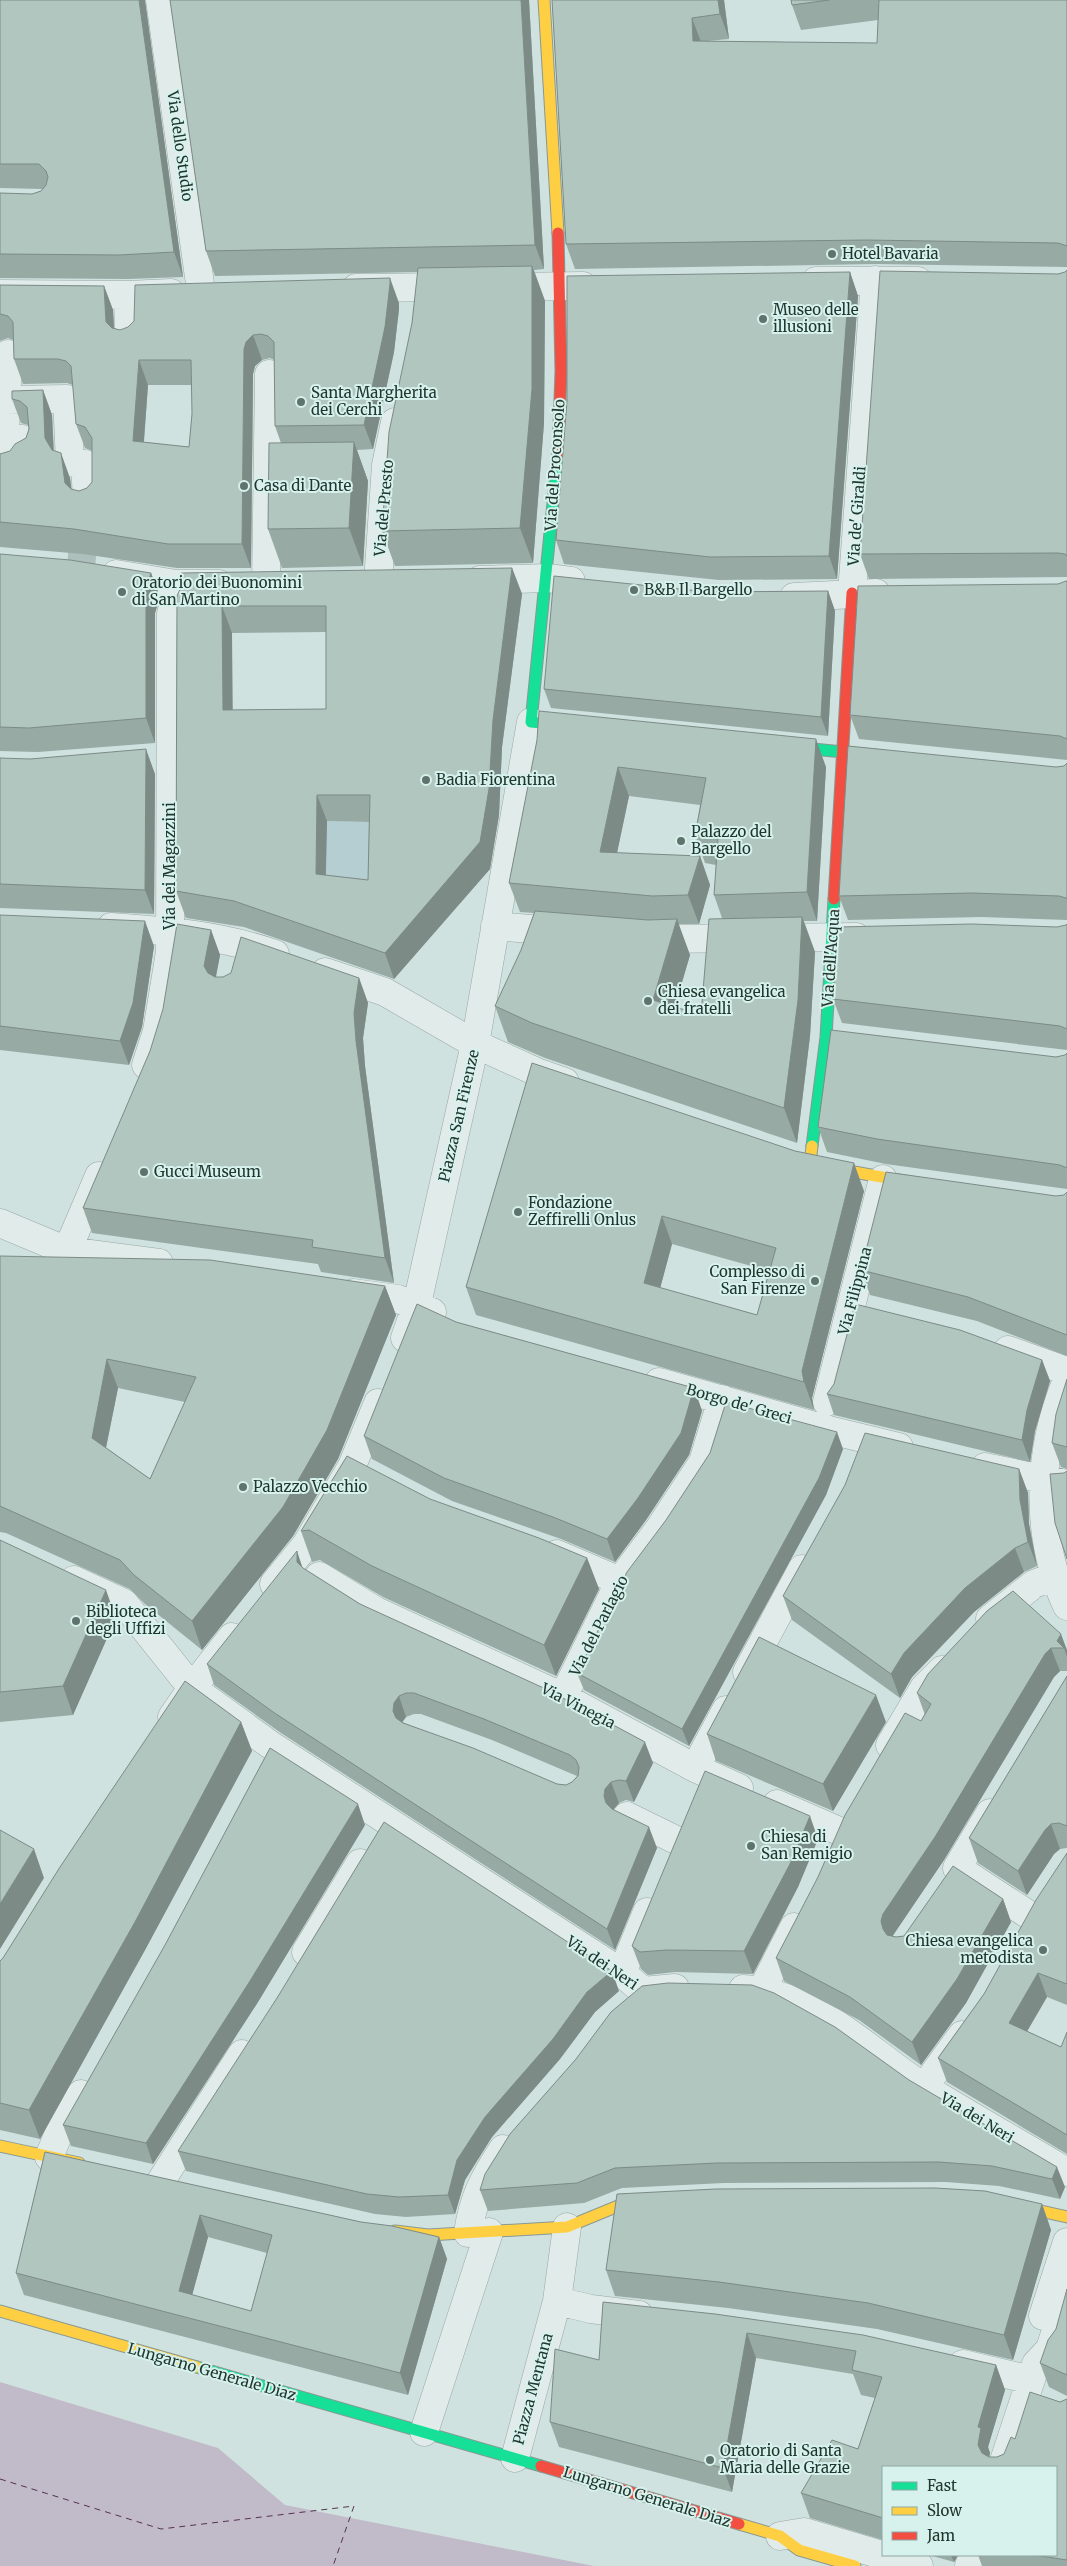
<svg xmlns="http://www.w3.org/2000/svg" width="1067" height="2566" viewBox="0 0 1067 2566" font-family="Merriweather,serif">
<style>
.green{fill:#b4ced2}
.water{fill:#c1bac9}
.lines{fill:none;stroke-linecap:round;stroke-linejoin:round}
.ferry{stroke:#553253;stroke-width:1;stroke-dasharray:6 5;stroke-linecap:butt}
.street-tunnel{stroke:#adc0bc;stroke-width:28;stroke-dasharray:28 14;stroke-linecap:butt}
.street-casing{stroke:#98a8a4;stroke-width:29}
.fast-casing{stroke:#889894;stroke-width:13}
.slow-casing{stroke:#889894;stroke-width:13}
.jam-casing{stroke:#889894;stroke-width:13}
.street{stroke:#e1ebe9;stroke-width:28}
.fast{stroke:#16e098;stroke-width:11}
.slow{stroke:#ffcf43;stroke-width:11}
.jam{stroke:#f24e42;stroke-width:11}
.wall{fill:#98aaa4;fill-rule:evenodd}
.shaded-wall{fill:#7c8b86}
.building{fill:#b1c6bf;stroke:#7c8b86;fill-rule:evenodd}
.poi-dot{fill:#5e736c;stroke:#d7f2ed;stroke-width:2}
.labels{text-anchor:middle;stroke-width:4;stroke-linejoin:round;paint-order:stroke}
.street-label{font-size:15px;fill:#21372e;stroke:#d7f2ed}
.poi-label{font-size:15px;fill:#21372e;stroke:#d7f2ed;text-anchor:start}
</style>
<rect width="100%" height="100%" fill="#d0e2df"/>
<path class="green" d="M327,821L380,822L378,906L325,901Z"/>
<path class="water" d="M0,2382L218,2448L285,2505L594,2566H0Z"/>
<g class="lines">
<path class="ferry" d="M0,2479L161,2529L354,2506L333,2566"/>
<path class="street-tunnel" d="M81,569L85,516"/>
<g class="street-casing">
<path id="street" d="M160,0L201,291
M816,281H918
M501,287L583,286
M356,288L453,287
M0,294L128,295L171,293
M128,295L129,339
M6,400L67,399L70,462L85,464L87,500
M4,439H22V454L10,453V463L4,464L8,354
M116,574L176,584H219
M480,580L548,578L571,581
M378,582L386,465L395,422
M266,584L269,374
M852,593L875,280
M794,597L876,593
M495,926L566,932
M111,927C169,931 220,935 275,954
M646,939L856,937
M325,972L385,992L475,1044L539,1073L565,1082
M146,1065L157,1031L170,952L171,613L175,612L176,584
M0,1223L67,1251L159,1263
M67,1251L99,1176
M353,1293L398,1299L432,1312
M405,1338L417,1304L475,1044L531,722
M1008,1350L1067,1371
M1067,1380C1037,1451 1034,1535 1067,1606
M659,1382L829,1430L899,1447
M827,1402L883,1179
M985,1467L1067,1484
M557,1554L620,1581
M319,1576L376,1611L563,1697L695,1768L739,1788
M74,1580L124,1603L192,1688L272,1746L622,1973L643,1991L675,1988
M274,1584L306,1545L352,1466L378,1403
M990,1619L1034,1584L1055,1576
M747,1672L802,1569
M563,1697L620,1581L659,1529L703,1462L722,1399
M172,1717L192,1688L232,1637
M890,1745L924,1688L942,1670
M695,1768L726,1710
M777,1804L839,1831
M990,1813L957,1868L1032,1917
M627,1816L678,1841
M306,1952L360,1863
M622,1973L647,1912
M743,1989C814,1992 869,2052 925,2088C972,2117 1020,2144 1067,2172
M762,1990L794,1927
M924,2087L962,2035
M49,2157L59,2133L81,2094
M161,2181L242,2054
M468,2233C473,2198 484,2178 503,2149
M557,2301L591,2309L639,2315
M1043,2316L1067,2242
M963,2364L1031,2380
M424,2432L489,2232
M515,2458L557,2301L567,2227
M1002,2467L1036,2364L1050,2349L1067,2295
M780,2536L804,2532L919,2566
M969,2566L973,2555"/>
</g>
<g class="fast-casing">
<path id="fast" d="M558,453L531,722L575,726
M782,746L884,756
M812,1146L826,1037L834,899
M197,2367L541,2466"/>
</g>
<g class="slow-casing">
<path id="slow" d="M544,0L558,233
M812,1146L810,1164L920,1184
M0,2146L79,2163
M1009,2204L1067,2217
M395,2231L428,2235L567,2227L623,2204L652,2202
M0,2311L197,2367
M739,2524L780,2536L799,2550L855,2566"/>
</g>
<g class="jam-casing">
<path id="jam" d="M558,233L561,371L558,453
M834,899L852,593
M541,2466L739,2524"/>
</g>
<use href="#street" class="street"/>
<use href="#fast" class="fast"/>
<use href="#slow" class="slow"/>
<use href="#jam" class="jam"/>
</g>
<path class="wall" d="M0,0L145,2L183,277L128,279L0,278V193L32,194L41,191L43,189L0,188Z
M170,0H529L544,269L534,270L545,301L544,423L533,563L395,566L382,531L412,323L418,272L215,276L206,251Z
M552,0H724L729,39L707,41L877,43L878,20L801,30L792,5L791,0H1067V267L875,264L575,269L566,244Z
M1067,270V577L869,579L860,554L1058,274L1065,272Z
M850,272L858,296L837,579L719,580L564,564L556,540L567,401Z
M0,285L104,286L113,310L114,328L120,330L399,303V309L394,352L373,449L357,450L368,481L363,566L282,568L268,529L281,443L275,426L274,360L270,358L262,360L255,366L253,374L251,568H177L83,554L0,547V454L10,451L26,438L29,429L28,425L21,423L12,399L43,390L52,415L54,451L70,478L71,489L79,491L87,488L92,482V451L85,448L76,424L73,385L67,383L23,384L14,359L13,340L8,338L0,341ZM148,385H192V414L189,447L144,442Z
M0,554L151,573L160,597L155,613V743L38,752L0,751Z
M512,568L522,594L502,747L499,815L490,869L394,979L244,927L186,918L176,891L177,596ZM326,632V709L232,710V633ZM327,821L369,822L368,880L326,875Z
M1066,581H1067V760L859,739L850,715L1058,584Z
M828,591L835,611L828,736L551,708L544,689L709,592Z
M537,740L826,767L817,921H804L815,952L810,1036L797,1143L545,1058L508,1042L495,1006L521,950L534,913L520,912L509,883ZM629,796L700,805L695,835L705,863L716,865L714,895L722,918L701,1015L675,1007L690,955L678,924H699L710,885L700,856L617,853Z
M0,758L155,774L154,914L0,908Z
M1067,763V920L981,917L848,920L839,896L1056,767L1064,766Z
M0,915L154,946L142,1027L129,1065L0,1050Z
M1067,924V1050L842,1023L833,999L1066,925Z
M211,930L220,955L216,977L359,978L368,1003L363,1038L365,1066L394,1283L321,1272L318,1264L92,1233L83,1208Z
M1067,1053V1189L886,1164L827,1152L818,1127L1056,1057L1065,1055Z
M532,1063L864,1191L812,1398L814,1410L476,1315L466,1287ZM672,1244L769,1271L757,1315L660,1288Z
M1067,1192V1356L977,1321L870,1295L861,1270L1056,1196L1064,1195Z
M0,1256L385,1286L396,1315L338,1459L293,1536L202,1650L145,1604L130,1589L6,1533L0,1532ZM118,1388L185,1402L150,1479L106,1448Z
M456,1322L694,1388L702,1411L689,1455L646,1520L615,1562L561,1539L452,1501L372,1459L364,1436Z
M1042,1360L1050,1381L1035,1431L1030,1462L834,1415L827,1394Z
M1067,1379V1469L1061,1467L1052,1443Z
M843,1449L826,1495L689,1746L584,1690L577,1673Z
M1019,1469L1028,1493L1029,1524L1037,1566L1024,1572L974,1612L912,1677L900,1698L792,1620L783,1596Z
M430,1499L587,1558L599,1589L556,1676L383,1597L320,1560L312,1562L301,1531Z
M0,1540L116,1618L73,1715L0,1722Z
M303,1568L360,1604L653,1763L634,1802L626,1800L619,1803L613,1809L657,1848L615,1950L281,1733L214,1685L207,1664ZM414,1714H421L492,1740L577,1776L572,1782L566,1785L557,1784L402,1722L406,1717Z
M1013,1591L1067,1650V1671H1060L1054,1677L944,1860L892,1936L896,1937L904,1936L1003,1899L1011,1922L966,2003L921,2065L859,2020L784,1981L776,1958L925,1715L917,1693Z
M1067,1676V1848L1060,1849L1054,1854L1027,1895L978,1863L969,1838Z
M241,1722L252,1751L145,1950L40,2139L0,2130V1961Z
M886,1722L833,1811L716,1761L707,1734Z
M365,1825L258,2002L153,2164L71,2146L63,2125Z
M818,1839L798,1887L753,1974L675,1972L648,1975L641,1969L632,1946Z
M1067,1853V2005L1047,1997L1027,2031L1061,2047L1067,2032V2154L947,2082L938,2058L984,1994Z
M619,1991L595,2012L560,2059L492,2137L465,2180L455,2214L406,2217L375,2214L186,2171L178,2151Z
M909,2080L1065,2187L1060,2199L999,2186L946,2182L724,2183L622,2188L584,2203L488,2211L480,2190Z
M45,2152L361,2222L439,2237L447,2259L408,2395L24,2295L16,2273ZM208,2237L267,2253L251,2311L192,2295Z
M1042,2204L1051,2230L1013,2360L877,2329L728,2308L615,2296L606,2270Z
M1067,2289V2396L1049,2387L1040,2363L1056,2329Z
M603,2302L996,2365L1005,2390L988,2447L990,2453L989,2457H997L1004,2454L1015,2439L1060,2402L1067,2399V2566H982L978,2555H1056L883,2467V2540L810,2518L801,2493L858,2449L875,2398L861,2395L853,2374L756,2358L732,2492L559,2447L550,2422L599,2360Z
M929,2555H958L954,2562Z"/>
<path class="shaded-wall" d="M139,0H145L183,277L174,252Z
M521,0H529L544,269L535,245Z
M718,0H724L729,39L720,14Z
M692,18L701,42L693,41Z
M532,266L545,301L544,423L533,563L520,528Z
M850,272L858,296L837,579L829,556Z
M390,278L399,303V309L394,352L373,449L364,425Z
M104,286L113,310L115,347L106,322Z
M253,335L262,360L255,366L253,374L251,568L242,544L244,349L246,342Z
M139,360L148,385L142,465L133,441Z
M43,390L52,415L54,463L45,438Z
M354,442L368,481L363,566L349,528Z
M61,453L70,478L74,508L65,483Z
M512,568L522,594L502,747L499,815L490,869L394,979L385,953L493,720Z
M151,573L160,597L155,613V743L146,718V588Z
M828,591L835,611L828,736L821,717Z
M222,606L232,633L233,737L223,710Z
M816,739L826,767L817,921L807,892Z
M146,749L155,774L154,914L145,890Z
M618,767L629,796L611,881L600,852Z
M317,795L327,821L325,901L316,874Z
M700,856L710,885L699,924L688,895Z
M802,917L815,952L810,1036L797,1143L784,1108Z
M677,919L690,955L666,1036L653,1000Z
M145,921L154,946L142,1027L129,1065L120,1041Z
M211,930L220,955L213,991L204,966Z
M359,978L368,1003L363,1038L365,1066L394,1283L385,1258L356,1041L354,1013Z
M854,1163L864,1191L812,1398L814,1410L804,1382L802,1371Z
M662,1216L672,1244L654,1311L644,1283Z
M385,1286L396,1315L338,1459L293,1536L202,1650L192,1621Z
M107,1359L118,1388L102,1467L92,1438Z
M1042,1360L1050,1381L1035,1431L1030,1462L1022,1440L1027,1410Z
M694,1388L702,1411L689,1455L646,1520L615,1562L607,1539Z
M837,1432L843,1449L826,1495L689,1746L682,1729Z
M1019,1469L1028,1493L1029,1524L1037,1566L1028,1542L1020,1500Z
M1015,1548L1024,1572L974,1612L912,1677L900,1698L891,1674L904,1653L965,1588Z
M297,1551L304,1572L297,1562Z
M587,1558L599,1589L556,1676L544,1645Z
M106,1590L116,1618L73,1715L63,1686Z
M1061,1634L1067,1650V1657L1064,1648L1057,1641Z
M1051,1648L1060,1671L1054,1677L944,1860L892,1937L889,1944L883,1929L881,1921L883,1914L1045,1654Z
M876,1695L886,1722L833,1811L823,1784Z
M399,1696L406,1717L401,1724V1732L393,1711L394,1703Z
M241,1722L252,1751L145,1950L40,2139L29,2110Z
M645,1742L653,1763L634,1802L626,1781Z
M611,1782L619,1803L613,1810L614,1824L604,1796L605,1789Z
M358,1804L365,1825L258,2002L153,2164L146,2143Z
M810,1816L818,1839L798,1887L753,1974L744,1951Z
M1051,1824L1060,1849L1054,1854L1027,1895L1018,1871L1045,1830Z
M649,1827L657,1848L615,1950L607,1929Z
M34,1849L44,1878L0,1949V1904Z
M1003,1899L1011,1922L966,2003L921,2065L912,2042Z
M612,1971L619,1991L595,2012L560,2059L492,2137L465,2180L455,2214L448,2195L457,2160L485,2117L587,1992Z
M1038,1973L1047,1997L1018,2047L1009,2023Z
M1057,2167L1065,2187L1060,2199L1052,2179Z
M1042,2204L1051,2230L1013,2360L1004,2335Z
M200,2215L208,2237L187,2314L179,2291Z
M439,2237L447,2259L408,2395L400,2373Z
M747,2333L756,2358L732,2492L723,2468Z
M996,2365L1005,2390L988,2447L990,2453L987,2467L978,2445V2427Z
M951,2555H958L954,2562Z"/>
<path class="building" d="M0,0H139L174,252L119,255L0,254V193L32,194L41,191L46,185L48,177L46,171L39,164H0Z
M170,0H521L535,245L206,251Z
M552,0H718L720,14L692,18L693,41L877,43L879,0H1067V246L1058,243L866,240L566,244Z
M791,0H829L792,5Z
M532,266V389L520,528L382,531L389,432L412,323L418,268Z
M1067,270V556L1065,554L1058,553L860,554L880,271L1058,274L1065,272Z
M850,272L829,556L710,557L556,540L567,401V276Z
M390,278V284L385,327L364,425L275,426L274,342L268,336L261,334L253,335L246,342L244,349L242,544H168L74,529L0,522V454L10,451L15,444L26,438L29,429L27,407L20,401L12,399V391L43,390L45,438L52,450L61,453L65,483L71,489L79,491L87,488L92,482V438L85,427L76,424L71,366L66,361L58,359H14L13,322L8,316L0,314V285L104,286L106,322L112,328L120,330L128,327L134,321L135,285ZM139,360H191L192,414L189,447L133,441Z
M354,442L349,528L268,529L269,443Z
M0,554L70,560L151,573L146,588V718L29,728L0,727Z
M512,568L493,720L489,789L480,842L385,953L234,901L176,891L177,596L181,587V573ZM222,606H326V709L223,710ZM317,795H370L368,880L316,874Z
M554,576L709,592L828,591L821,717L544,689Z
M1066,581H1067V739L1060,736L850,715L858,586L1058,584Z
M539,711L816,739L807,892L714,895L718,839L695,835L706,778L618,767L600,852L700,856L688,895L652,896L509,883L537,740Z
M848,746L1056,767L1064,766L1067,763V899L1066,898L1059,896L972,893L839,896Z
M146,749L145,890L0,884V758L30,759Z
M535,911L648,920L677,919L653,1000L701,1015L709,919L802,917L798,1000L784,1108L532,1023L495,1006L521,950Z
M0,915L145,921L133,1003L120,1041L0,1026Z
M177,924L211,930L204,966L208,973L215,977H223L231,973L241,937L359,978L354,1013L356,1041L385,1258L312,1247L313,1240L83,1208L150,1051L163,1009Z
M972,924L1057,927L1066,925L1067,924V1029L1060,1026L833,999L838,927Z
M831,1030L1056,1057L1065,1055L1067,1053V1168L1060,1165L877,1139L818,1127Z
M532,1063L795,1151L854,1163L802,1371L804,1382L466,1287ZM662,1216L776,1248L757,1315L644,1283Z
M886,1172L1056,1196L1064,1195L1067,1192V1335L968,1297L861,1270Z
M0,1256L210,1260L385,1286L327,1430L283,1507L192,1621L134,1575L120,1560L0,1506ZM107,1359L196,1377L150,1479L92,1438Z
M417,1304L456,1322L694,1388L681,1433L638,1498L607,1539L553,1517L444,1478L364,1436Z
M855,1304L960,1330L1042,1360L1027,1410L1022,1440L827,1394L834,1384Z
M1067,1379V1447L1052,1443L1056,1414Z
M726,1402L837,1432L819,1478L682,1729L577,1673L627,1572L666,1520L710,1453Z
M865,1433L1019,1469L1020,1500L1028,1542L1015,1548L965,1588L904,1653L891,1674L783,1596L845,1485Z
M347,1456L430,1499L539,1538L587,1558L544,1645L372,1566L309,1530L301,1531Z
M1067,1471V1559L1055,1523L1050,1474L1064,1473Z
M0,1540L106,1590L63,1686L0,1692Z
M297,1551V1562L303,1568L360,1604L548,1690L645,1742L626,1781L619,1780L611,1782L605,1789L604,1796L606,1803L612,1809L649,1827L607,1929L273,1712L207,1664ZM406,1693H414L484,1719L570,1755L576,1760L579,1767L578,1776L572,1782L566,1785L557,1784L473,1748L403,1723L396,1718L393,1711L394,1703L399,1696Z
M1013,1591L1061,1634L1057,1641L1064,1648H1051L1045,1654L935,1837L883,1914L881,1921L883,1929L887,1935L896,1937L904,1936L953,1866L1003,1899L957,1979L912,2042L850,1997L776,1958L818,1877L845,1815L905,1713L921,1721L931,1704L917,1693L928,1674L987,1611Z
M759,1637L876,1695L823,1784L707,1734Z
M1067,1676V1826L1059,1823L1051,1824L1045,1830L1018,1871L969,1838Z
M185,1681L241,1722L135,1922L29,2110L0,2103V1961L3,1958L60,1867Z
M270,1748L358,1804L250,1981L146,2143L63,2125L165,1945Z
M705,1771L810,1816L790,1864L744,1951L667,1950L640,1952L632,1946Z
M384,1822L612,1971L587,1992L553,2039L485,2117L457,2160L448,2195L399,2197L367,2194L178,2151L277,1998Z
M0,1830L34,1849L0,1904Z
M1067,1853V1984L1038,1973L1009,2023L1061,2047L1067,2032V2135L938,2058L984,1994L1036,1900Z
M668,1983L752,1985L774,1993L835,2027L909,2080L1057,2167L1052,2179L992,2166L939,2162L717,2163L615,2168L577,2183L480,2190L485,2174L510,2134L576,2059L611,2012L642,1986Z
M45,2152L361,2222L392,2226L439,2237L400,2373L16,2273ZM200,2215L272,2235L251,2311L179,2291Z
M935,2188L985,2191L1042,2204L1004,2335L868,2303L719,2282L606,2270L617,2194L716,2189Z
M1067,2289V2375L1040,2363L1048,2340L1056,2329Z
M603,2302L715,2314L863,2335L996,2365L978,2427L981,2428L978,2445L982,2453L989,2457H997L1004,2454L1011,2437L1015,2439L1030,2392L1060,2402L1067,2399V2560L1034,2555H1056V2467H883V2518L801,2493L832,2440L858,2449L882,2377L852,2370L856,2351L747,2333L723,2468L550,2422L555,2349L599,2360Z"/>
<g class="poi-dot">
<circle cx="832" cy="254" r="5"/>
<circle cx="763" cy="319" r="5"/>
<circle cx="301" cy="402" r="5"/>
<circle cx="244" cy="486" r="5"/>
<circle cx="634" cy="590" r="5"/>
<circle cx="122" cy="592" r="5"/>
<circle cx="426" cy="780" r="5"/>
<circle cx="681" cy="841" r="5"/>
<circle cx="648" cy="1001" r="5"/>
<circle cx="144" cy="1172" r="5"/>
<circle cx="518" cy="1212" r="5"/>
<circle cx="815" cy="1281" r="5"/>
<circle cx="243" cy="1487" r="5"/>
<circle cx="76" cy="1621" r="5"/>
<circle cx="751" cy="1846" r="5"/>
<circle cx="1043" cy="1950" r="5"/>
<circle cx="710" cy="2460" r="5"/>
</g>
<g class="labels">
<g class="street-label">
<text transform="translate(180 146) rotate(82)" y="5">Via dello Studio</text>
<text transform="translate(555 465) rotate(-86)" y="5">Via del Proconsolo</text>
<text transform="translate(384 508) rotate(-85)" y="5">Via del Presto</text>
<text transform="translate(857 516) rotate(-86)" y="5">Via de' Giraldi</text>
<text transform="translate(170 866) rotate(-90)" y="5">Via dei Magazzini</text>
<text transform="translate(831 958) rotate(-86)" y="5">Via dell'Acqua</text>
<text transform="translate(459 1116) rotate(-77)" y="5">Piazza San Firenze</text>
<text transform="translate(855 1291) rotate(-75)" y="5">Via Filippina</text>
<text transform="translate(739 1404) rotate(16)" y="5">Borgo de' Greci</text>
<text transform="translate(599 1626) rotate(-63)" y="5">Via del Parlagio</text>
<text transform="translate(578 1706) rotate(27)" y="5">Via Vinegia</text>
<text transform="translate(602 1963) rotate(34)" y="5">Via dei Neri</text>
<text transform="translate(977 2118) rotate(31)" y="5">Via dei Neri</text>
<text transform="translate(212 2372) rotate(16)" y="5">Lungarno Generale Diaz</text>
<text transform="translate(533 2389) rotate(-75)" y="5">Piazza Mentana</text>
<text transform="translate(647 2497) rotate(17)" y="5">Lungarno Generale Diaz</text>
</g>
<g class="poi-label">
<text x="842" y="259">Hotel Bavaria</text>
<text x="773" y="315">Museo delle<tspan x="773" dy="17">illusioni</tspan></text>
<text x="311" y="398">Santa Margherita<tspan x="311" dy="17">dei Cerchi</tspan></text>
<text x="254" y="491">Casa di Dante</text>
<text x="132" y="588">Oratorio dei Buonomini<tspan x="132" dy="17">di San Martino</tspan></text>
<text x="644" y="595">B&amp;B Il Bargello</text>
<text x="436" y="785">Badia Fiorentina</text>
<text x="691" y="837">Palazzo del<tspan x="691" dy="17">Bargello</tspan></text>
<text x="658" y="997">Chiesa evangelica<tspan x="658" dy="17">dei fratelli</tspan></text>
<text x="154" y="1177">Gucci Museum</text>
<text x="528" y="1208">Fondazione<tspan x="528" dy="17">Zeffirelli Onlus</tspan></text>
<text x="805" y="1277" text-anchor="end">Complesso di<tspan x="805" dy="17">San Firenze</tspan></text>
<text x="253" y="1492">Palazzo Vecchio</text>
<text x="86" y="1617">Biblioteca<tspan x="86" dy="17">degli Uffizi</tspan></text>
<text x="761" y="1842">Chiesa di<tspan x="761" dy="17">San Remigio</tspan></text>
<text x="1033" y="1946" text-anchor="end">Chiesa evangelica<tspan x="1033" dy="17">metodista</tspan></text>
<text x="720" y="2456">Oratorio di Santa<tspan x="720" dy="17">Maria delle Grazie</tspan></text>
</g>
</g>
<rect x="882" y="2466" width="175" height="90" fill="#d7f2ed" stroke="#8ea7a1"/>
<rect x="892" y="2482" width="25" height="8" fill="#16e098" stroke="#8ea7a1"/>
<text x="927" y="2491" font-size="15" fill="#21372e">Fast</text>
<rect x="892" y="2507" width="25" height="8" fill="#ffcf43" stroke="#8ea7a1"/>
<text x="927" y="2516" font-size="15" fill="#21372e">Slow</text>
<rect x="892" y="2532" width="25" height="8" fill="#f24e42" stroke="#8ea7a1"/>
<text x="927" y="2541" font-size="15" fill="#21372e">Jam</text>
</svg>
